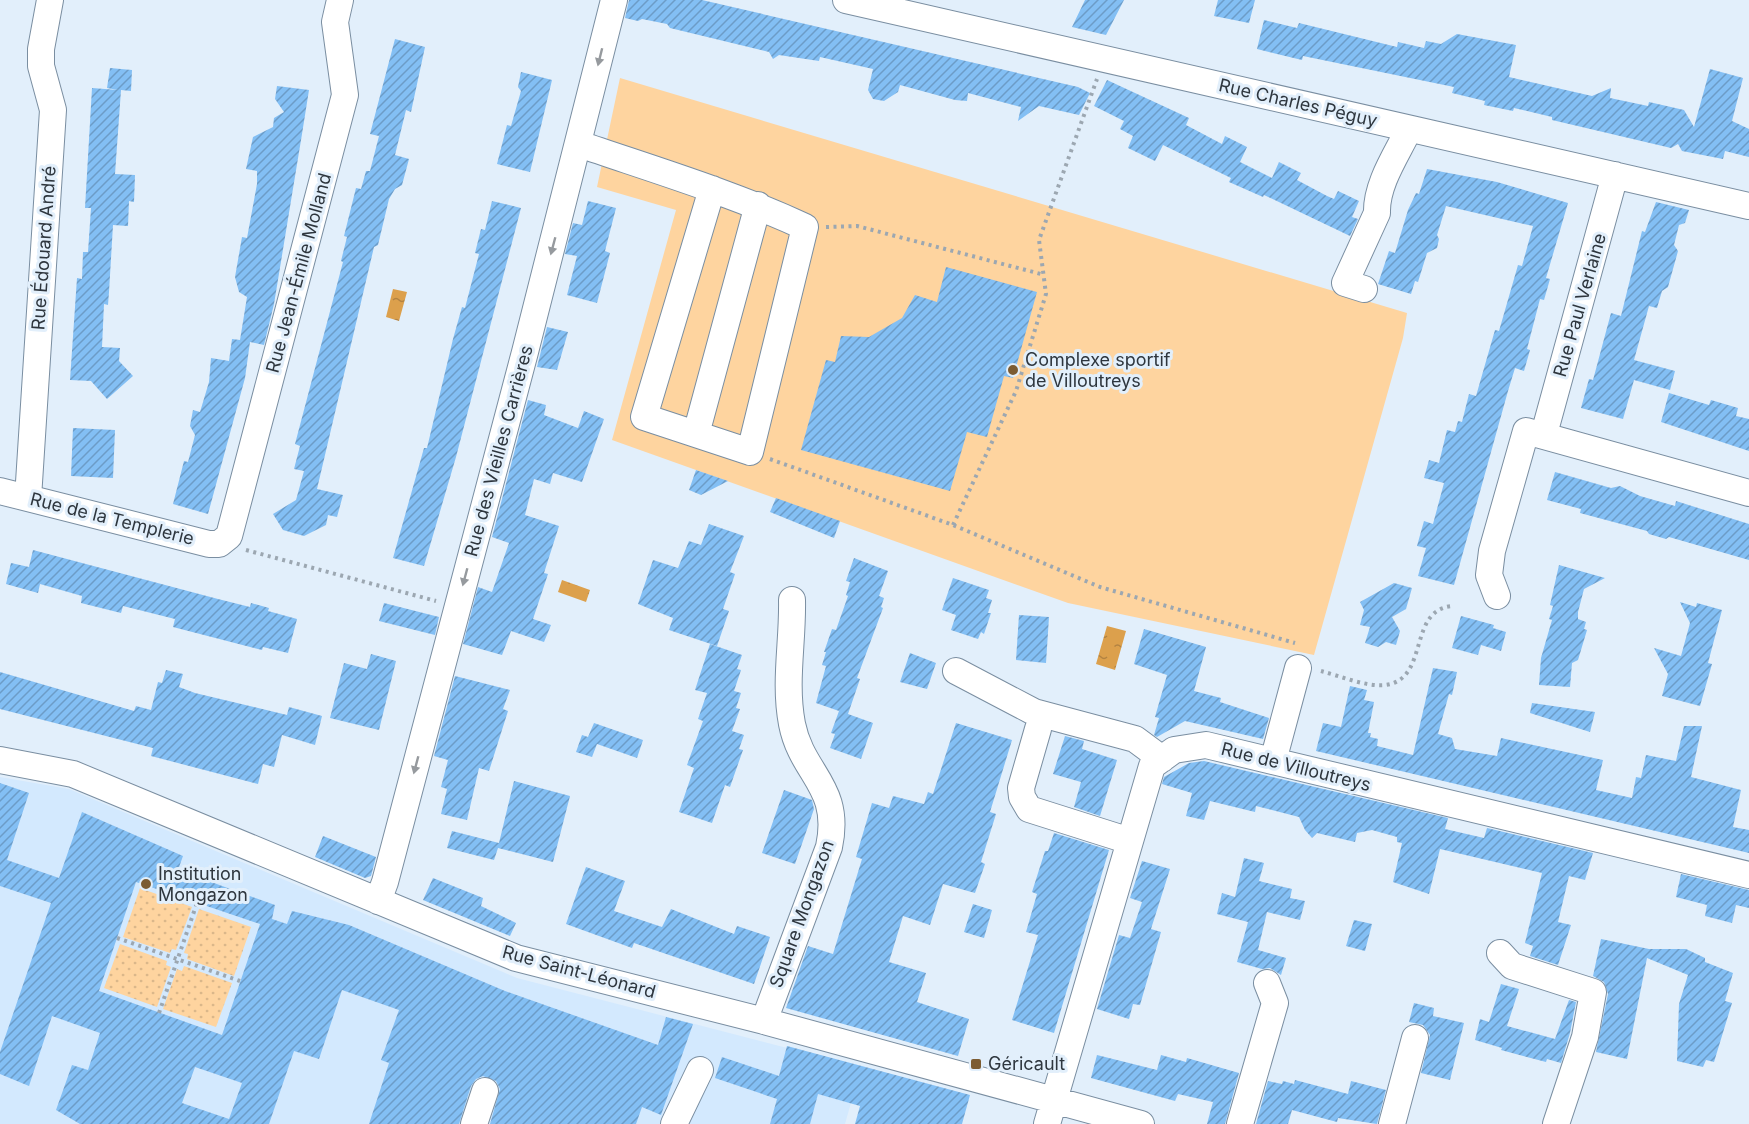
<svg xmlns="http://www.w3.org/2000/svg" width="1749" height="1124" viewBox="0 0 1749 1124" font-family="Inter,sans-serif">
<style>
.built{fill:#d3e9fe}
.grass{fill:url(#grass-dots)}
.pitch{fill:#fed49f}
.water{fill:url(#water-ripples)}
.building{fill:url(#building-hatch);fill-rule:evenodd}
.lines{fill:none;stroke-linecap:round;stroke-linejoin:round}
.minor-casing{stroke:#7a8ea1;stroke-width:28}
.path{stroke:#9ca7b1;stroke-width:4;stroke-dasharray:3 4.5;stroke-linecap:butt}
.minor{stroke:#fff;stroke-width:26}
.oneway{fill:#969a9e}
.poi-dot{fill:#7c5c32;stroke:#e2effb;stroke-width:2}
.labels{text-anchor:middle;stroke-width:6;stroke-linejoin:round;paint-order:stroke}
.street-label{font-size:18px;fill:#2e363e;stroke:#e2effb}
.poi-label{font-size:18px;fill:#2e363e;stroke:#e2effb;text-anchor:start}
</style>
<defs>
<pattern id="grass-dots" width="8" height="8" patternUnits="userSpaceOnUse" patternTransform="scale(1.5)"><rect width="8" height="8" fill="#fed49f"/><path d="M2 2h.1M6 6h.1" fill="none" stroke="#dab78a" stroke-width="1.8" stroke-linecap="round"/></pattern>
<pattern id="water-ripples" width="26" height="14" patternUnits="userSpaceOnUse" patternTransform="scale(1.5)"><rect width="26" height="14" fill="#dca04c"/><path d="M2 4q2-2 4 0t4 0M15 11q2-2 4 0t4 0" fill="none" stroke="#b38341"/></pattern>
<pattern id="building-hatch" width="6" height="6" patternUnits="userSpaceOnUse" patternTransform="scale(1.5)"><rect width="6" height="6" fill="#83bff4"/><path d="M-1 1l2-2M0 6l6-6M5 7l2-2" fill="none" stroke="#6c9cc7"/></pattern>
</defs>
<rect width="100%" height="100%" fill="#e2effb"/>
<path class="built" d="M0,777L69,789L517,978L861,1067L845,1124H0Z"/>
<path class="grass" d="M140,888L192,907L176,950L172,949L170,953L123,937Z
M199,909L251,927L234,976L187,959L188,954L184,953Z
M120,944L167,961L166,965L171,967L157,1007L104,988Z
M184,966L232,983L216,1027L163,1009L177,969L182,971Z"/>
<path class="pitch" d="M620,78L1407,313L1403,338L1314,655L1068,603L612,440L676,210L597,187Z"/>
<path class="water" d="M393,289L407,292L399,321L386,317Z
M562,580L590,590L586,602L558,592Z
M1107,626L1126,631L1115,670L1096,664Z"/>
<path class="building" d="M629,0H702L1078,87L1090,93L1079,115L1039,106L1018,121L1021,107L968,93L967,101L955,100L900,85L898,92L884,101L873,99L868,90L873,69L820,57L819,61L779,55L773,59L769,52L670,28L667,24L642,19L638,21L625,18Z
M1085,0H1124L1106,35L1072,27Z
M1218,0H1255L1249,23L1214,16Z
M1264,20L1297,28L1299,23L1397,47L1398,42L1424,48L1426,41L1441,44L1457,34L1516,45L1509,77L1592,96L1611,88L1610,98L1648,106L1649,102L1684,110L1694,127L1710,69L1743,78L1732,121L1749,129V157L1725,151L1723,159L1682,151L1678,144L1671,148L1552,120V117L1514,108L1513,111L1484,105L1485,101L1452,93L1454,87L1303,56L1302,60L1277,54L1257,49Z
M395,39L425,47L411,112L406,110L395,155L409,159L402,185L395,189L389,199L378,245L374,247L317,489L343,495L337,517L328,515L326,525L304,536L283,530L273,514L296,500L304,471L294,469L300,446L295,444L343,262L341,261L347,237L344,236L356,188L361,189L366,171H370L379,136L370,134Z
M110,68L132,70L131,91L121,90L115,174L135,175L134,202L129,201L128,226L113,225L109,292L108,305L104,304L102,347L120,348L119,361L133,376L107,399L91,381L70,380L77,278L82,279L83,252H88L91,208H85L92,88L118,90L107,88Z
M521,72L552,80L530,172L497,164L507,125L511,126L521,91L518,87Z
M1107,80L1189,118L1186,125L1222,144L1225,136L1247,147L1240,162L1272,178L1279,162L1301,173L1297,180L1327,196L1334,199L1338,191L1359,201L1352,217L1358,219L1350,236L1264,195L1263,197L1229,182L1231,178L1163,145L1155,161L1128,148L1133,136L1120,129L1124,121L1094,106Z
M277,86L309,90L302,134L274,304L264,345L250,342L245,378L208,514L173,504L184,461L188,462L195,435L190,426L193,410L200,412L209,382L211,358L229,361L232,339L240,340L247,297L239,292L235,277L242,237L247,238L257,184V171L246,169L253,137L273,127L274,118L284,112L275,99Z
M1427,169L1497,182L1568,203L1546,278L1550,279L1544,300L1540,299L1527,349L1530,350L1524,371L1515,368L1508,391L1454,585L1418,576L1426,548L1417,546L1422,528L1424,521L1433,524L1444,483L1424,478L1429,460L1439,463L1447,430L1455,432L1458,421L1462,422L1469,394L1476,396L1495,330L1499,331L1518,265L1522,266L1533,226L1446,206L1437,235L1439,239L1437,248L1427,253L1418,282L1415,281L1411,294L1378,284L1389,251L1395,253L1408,210L1416,193L1419,194Z
M492,201L521,208L456,457L424,566L393,558L424,448H427L453,339L462,307L465,308L479,254L475,253L481,229L485,230Z
M588,201L616,208L605,251L610,253L597,303L567,295L577,256L565,254L573,223L582,225Z
M1656,202L1689,210L1685,223L1679,225L1674,245L1678,251L1668,287L1662,291L1657,308L1649,306L1634,360L1675,371L1670,390L1634,380L1623,419L1581,408L1589,379L1593,380L1611,313L1621,316L1642,231L1645,232Z
M946,267L1037,292L1013,378L1004,376L987,437L967,432L950,491L801,450L826,360L835,362L841,336L869,337L902,318L915,295L937,302Z
M547,327L568,332L557,370L537,367Z
M1669,393L1709,405L1711,400L1738,408L1736,416L1749,419V451L1661,422Z
M528,400L546,405L544,415L578,428L584,411L604,419L582,482L553,473L550,484L534,479L525,515L559,526L544,573L548,574L533,619L551,625L544,642L511,631L502,655L463,644L478,587L492,592L509,543L492,537Z
M73,428L115,430L113,478L71,476Z
M696,470L728,481L701,495L689,490Z
M1555,472L1611,488L1620,486L1640,496L1675,506L1676,501L1749,524V560L1669,537L1666,539L1649,534L1647,531L1580,513L1581,509L1547,500Z
M776,498L840,521L834,538L770,512Z
M709,524L744,536L730,572L735,574L723,609L729,611L717,646L669,630L673,618L638,604L653,560L678,568L689,541L701,545Z
M33,550L218,599L250,607L251,603L269,608L268,611L297,619L288,653L263,647L262,650L173,627L175,619L123,606L121,613L81,603L82,596L40,584L38,593L6,584L11,563L29,567Z
M854,558L888,571L879,596L884,598L881,607L883,608L857,678L860,679L848,714L873,723L861,759L830,748L835,734L831,733L839,711L816,703L826,666L822,665L826,652H824L832,629L836,630L848,596L846,595L850,582L846,581Z
M1559,565L1605,578L1584,589L1578,612V619L1586,622L1584,629L1587,630L1578,660L1572,663L1570,687L1539,685L1541,658L1552,620L1549,619L1553,606L1550,605Z
M953,578L989,590L986,598L992,600L988,613H991L984,634L981,632L978,639L951,630L956,615L942,610Z
M1394,583L1412,588L1406,609L1392,617L1400,631L1396,645L1386,642L1378,647L1365,643L1370,627L1360,625L1364,610L1360,602Z
M1680,602L1696,607L1697,603L1722,610L1708,663L1712,664L1700,706L1662,696L1668,674L1654,648L1681,656L1690,623Z
M384,603L439,617L435,635L379,621Z
M1019,615L1049,617L1046,663L1016,660Z
M1461,616L1494,625L1493,628L1506,632L1501,651L1481,645L1478,655L1452,648Z
M1144,629L1206,647L1194,691L1221,698L1220,702L1269,718L1263,739L1185,721L1157,737L1154,735L1159,718L1155,717L1167,675L1134,664Z
M710,644L742,655L737,669L741,670L734,691L741,693L736,708L740,709L732,731L744,735L739,749L743,750L730,787L725,785L712,823L679,812L694,768L687,765L703,721L698,719L707,693L695,690Z
M910,653L936,663L927,689L900,682Z
M371,654L396,661L379,730L330,718L344,663L367,669Z
M1433,668L1457,672L1452,695L1449,694L1438,734L1452,738L1455,749L1497,756L1501,738L1603,760L1596,790L1632,798L1636,777L1641,778L1646,755L1676,761L1684,726H1702L1691,777L1741,790L1733,827L1749,830V853L1316,751L1323,723L1341,727L1350,686L1367,690L1364,700L1374,702L1368,733H1371L1370,737L1378,739L1377,746L1413,755Z
M166,670L183,674L179,687L195,693L287,715L289,707L322,716L315,745L282,735L274,767L263,764L258,784L151,756L153,748L0,709V672L134,711L136,706L151,710L158,682L162,683Z
M455,676L510,690L503,709L508,711L489,771L479,768L467,820L441,814L447,789L441,787L448,760L434,756Z
M1532,703L1595,712L1590,732L1530,713Z
M594,723L643,740L637,758L597,744L592,757L576,752L582,735L588,737Z
M956,723L1012,740L990,812L996,814L981,862L985,864L975,893L943,884L930,925L903,916L889,962L926,973L917,1002L969,1019L958,1056L786,1008L808,946L833,954L862,859L856,857L872,803L889,808L893,796L924,804L928,792L933,794Z
M1065,736L1084,741L1082,749L1117,760L1100,816L1074,807L1081,782L1053,774Z
M1204,761L1448,818L1445,829L1484,838L1487,828L1593,853L1585,880L1569,876L1558,922L1571,925L1558,965L1530,956L1533,946L1525,943L1542,873L1440,849L1429,894L1393,882L1402,843L1397,842V837L1372,830L1357,833L1355,842L1317,833L1312,838L1305,830L1299,817L1256,806L1255,812L1210,801L1204,820L1186,816L1192,793L1162,784L1164,777L1189,763Z
M514,781L570,796L553,862L498,848L494,860L447,848L452,831L499,843Z
M0,783L29,793L7,860L59,878L82,812L183,856L178,870L275,905L272,919L287,924L292,911L349,925L505,991L658,1045L666,1017L693,1024L661,1115L642,1107L636,1124H490L500,1089L496,1081L483,1076L476,1079L471,1086L459,1124H369L389,1063L381,1060L399,1010L342,990L319,1059L294,1051L269,1124H80L56,1110L72,1065L88,1070L100,1033L52,1016L29,1086L0,1074V1052L51,903L0,886ZM136,882L260,924L222,1035L99,991ZM195,1067L242,1083L229,1119L182,1103Z
M784,790L812,800L814,809L795,864L762,853Z
M1054,833L1109,850L1054,1033L1012,1020L1038,935L1026,932L1037,894L1032,892L1045,851H1048Z
M323,836L376,857L371,876L365,878L315,857Z
M1244,858L1264,863L1259,881L1292,889L1290,898L1305,901L1300,920L1267,912L1258,950L1286,958L1281,975L1270,968L1262,969L1237,962L1248,922L1217,914L1222,893L1235,897Z
M1142,861L1170,869L1151,929L1161,932L1140,1005L1133,1004L1129,1019L1097,1009L1119,935L1130,938L1142,902L1130,898Z
M586,867L625,881L614,911L662,927L671,909L734,934L737,926L770,937L754,984L634,943L632,948L566,924Z
M1681,874L1749,890V908L1736,905L1732,923L1705,916L1707,905L1676,897Z
M433,878L483,898L481,906L516,923L510,936L423,900Z
M973,904L992,910L984,938L964,932Z
M1354,920L1372,924L1365,951L1346,946Z
M1601,939L1649,949H1686L1705,958V962L1733,973L1725,1001L1732,1003L1714,1062L1706,1060L1703,1067L1677,1061L1679,1004L1688,975L1647,958L1627,1059L1596,1052L1608,994L1604,982L1593,976Z
M1501,984L1519,989L1507,1026L1555,1039L1569,1000L1576,1002L1570,1033L1561,1063L1547,1059L1546,1062L1501,1050L1502,1048L1475,1040L1480,1019L1489,1022Z
M1414,1003L1434,1008L1433,1016L1464,1023L1450,1080L1421,1073L1430,1035L1423,1025L1409,1022Z
M787,1046L970,1095L962,1124H855L860,1106L818,1094L810,1124H770L777,1099L715,1078L722,1057L779,1076Z
M1097,1055L1157,1070L1161,1055L1186,1062L1187,1058L1239,1073L1225,1124H1207L1213,1102L1178,1094L1175,1101L1091,1078Z
M1295,1080L1348,1094L1351,1081L1386,1090L1377,1124L1338,1118L1337,1122L1292,1110L1288,1124H1256L1268,1081L1282,1084L1283,1081L1294,1084Z"/>
<g class="lines">
<g class="minor-casing">
<path id="minor" d="M846,0L1749,206
M579,144C655,170 732,193 805,227L750,452L644,417L712,189
M1364,289L1345,283L1377,213C1376,184 1397,154 1409,129
M696,434L758,205
M1544,434L1615,175
M0,491L209,544H219L229,536L345,95L335,22L340,0
M28,498L53,110L41,66V49L50,0
M1497,596L1489,575L1492,551L1526,431L1749,493
M956,671L1034,712L1135,739L1162,759
M1038,729L1021,788L1022,797L1029,809L1130,841
M0,760L73,774L516,958L764,1021L1141,1124
M1273,761L1298,668
M378,901L385,882L525,352L614,0
M1500,953L1512,966L1593,992L1585,1037L1556,1124
M764,1021L829,847C842,786 802,775 792,724C784,682 793,642 792,600
M474,1124L485,1091
M674,1124L700,1070
M1047,1124L1152,766L1174,750L1206,745L1749,875
M1240,1124L1275,1003L1267,983
M1392,1124L1415,1038"/>
</g>
<path class="path" d="M826,227L857,226L1041,274
M770,459L953,525L1100,587L1295,643
M953,525L1016,391L1046,294L1039,240L1097,79
M246,550L436,601
M1321,671C1340,676 1366,687 1385,685C1430,680 1407,610 1452,606
M117,938L240,981
M159,1013L197,903"/>
<use href="#minor" class="minor"/>
</g>
<defs><path id="oneway-solid" d="M-6-.8H1V-3.2L6.5 0L1 3.2V.8H-6Z" transform="scale(1.5)"/></defs>
<g class="oneway">
<use href="#oneway-solid" transform="translate(600 57) rotate(104)"/>
<use href="#oneway-solid" transform="translate(553 246) rotate(105)"/>
<use href="#oneway-solid" transform="translate(465 577) rotate(105)"/>
<use href="#oneway-solid" transform="translate(416 765) rotate(105)"/>
</g>
<g class="poi-dot">
<circle cx="1013" cy="370" r="6"/>
<circle cx="146" cy="884" r="6"/>
<rect x="970" y="1058" width="12" height="12" rx="3"/>
</g>
<g class="labels">
<g class="street-label">
<text transform="translate(1298 103) rotate(13)" y="6">Rue Charles Péguy</text>
<text transform="translate(44 248) rotate(-86)" y="6">Rue Édouard André</text>
<text transform="translate(299 273) rotate(-75)" y="6">Rue Jean-Émile Molland</text>
<text transform="translate(1580 305) rotate(-74)" y="6">Rue Paul Verlaine</text>
<text transform="translate(499 451) rotate(-75)" y="6">Rue des Vieilles Carrières</text>
<text transform="translate(112 519) rotate(14)" y="6">Rue de la Templerie</text>
<text transform="translate(1296 767) rotate(14)" y="6">Rue de Villoutreys</text>
<text transform="translate(802 914) rotate(-70)" y="6">Square Mongazon</text>
<text transform="translate(579 972) rotate(15)" y="6">Rue Saint-Léonard</text>
</g>
<g class="poi-label">
<text x="1025" y="366">Complexe sportif<tspan x="1025" dy="21">de Villoutreys</tspan></text>
<text x="158" y="880">Institution<tspan x="158" dy="21">Mongazon</tspan></text>
<text x="988" y="1070">Géricault</text>
</g>
</g>
</svg>
